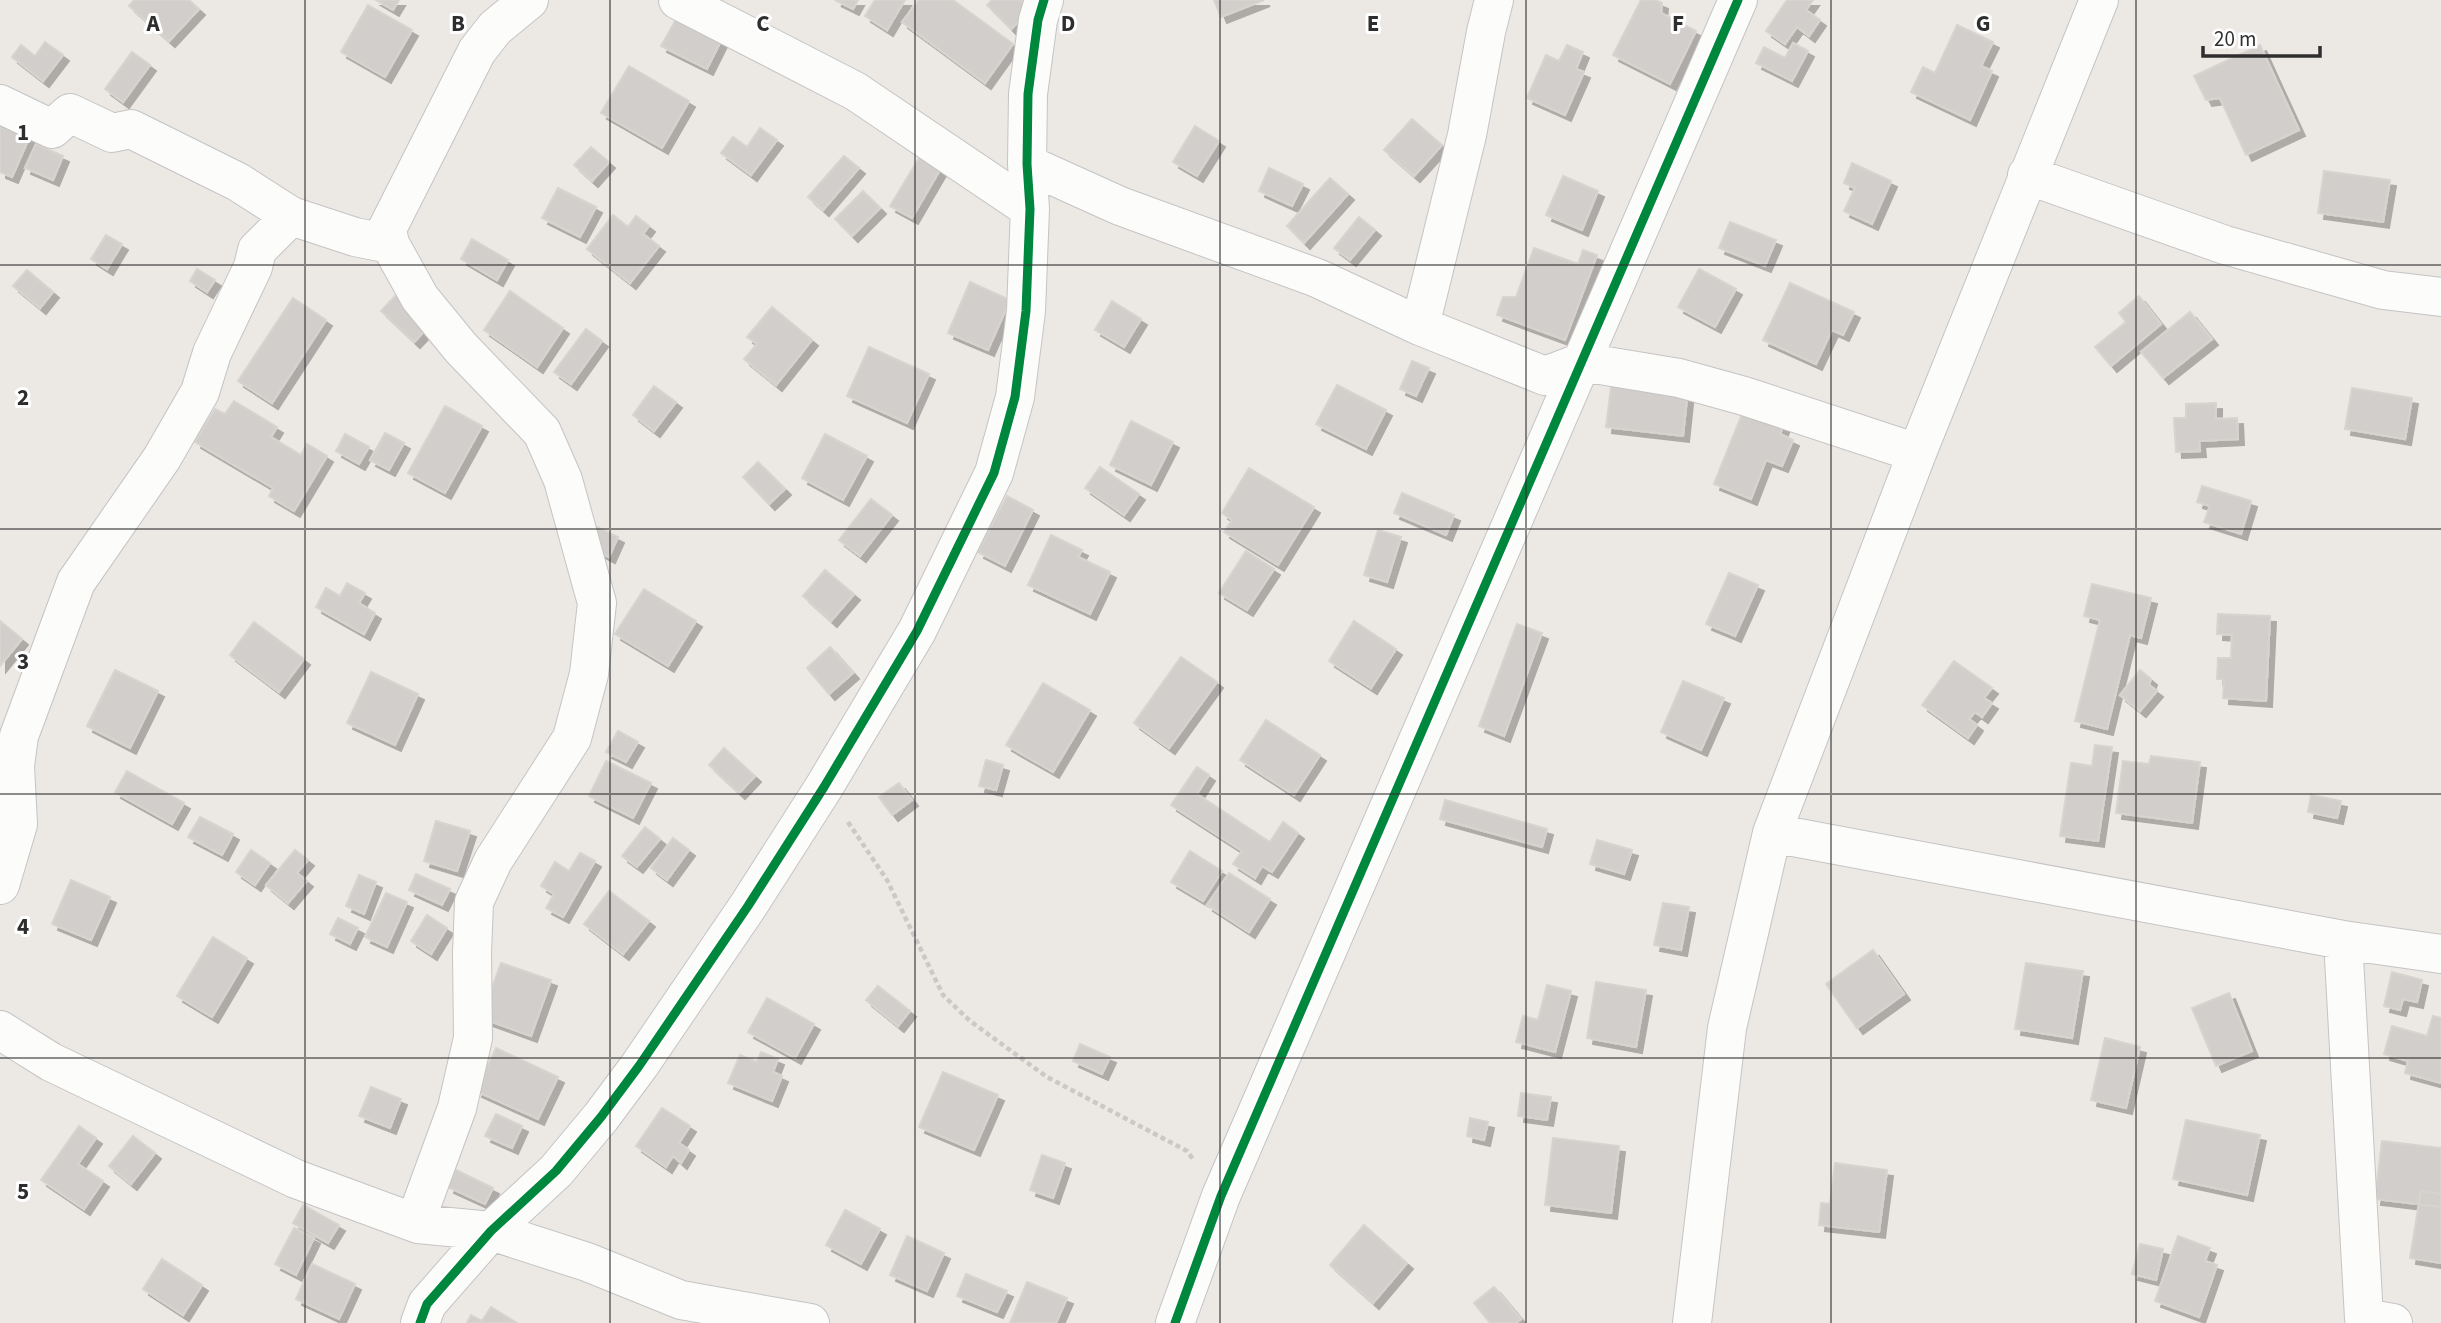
<svg xmlns="http://www.w3.org/2000/svg" width="2441" height="1323" viewBox="0 0 2441 1323" font-family="'Source Sans 3',sans-serif">
<style>
.building{fill:#d1cecb;stroke:#d7d4d0;stroke-width:2;filter:url(#shadow)}
.lines{fill:none;stroke-linecap:round;stroke-linejoin:round}
.minor-casing{stroke:#c5c4c5;stroke-width:40}
.path{stroke:#c9c9c8;stroke-width:4.5;stroke-dasharray:5 3.5;stroke-linecap:butt}
.minor{stroke:#fcfcfb;stroke-width:38}
.cycleway-casing{stroke:#fff;stroke-width:13}
.cycleway{stroke:#00873e;stroke-width:9}
.grid{fill:none;stroke:#2e2e2e;stroke-width:2;stroke-opacity:0.55}
.grid-label{font-size:23px;text-anchor:middle;font-weight:bold;fill:#2e2e2e;stroke:#fff;stroke-width:6;stroke-linejoin:round;paint-order:stroke}
</style>
<defs>
<filter id="shadow"><feDropShadow dx="6" dy="6" stdDeviation="0" flood-color="#0004"/></filter>
</defs>
<rect width="100%" height="100%" fill="#ece8e4"/>
<path class="building" d="M134,0H189L199,9L169,41L129,6Z
M376,0H399L393,10Z
M835,0H858L853,9Z
M875,0H905L887,30L865,16Z
M919,0H953L1013,44L985,83L902,22Z
M992,0H1021L1030,10L1011,29L987,5Z
M1214,0H1264L1221,17Z
M1641,0H1655L1662,3L1661,13L1696,31L1670,84L1613,55Z
M1787,0H1813L1806,10L1820,20L1809,36L1797,27L1785,44L1766,31Z
M368,5L412,30L385,77L341,52Z
M679,14L723,37L707,69L661,46Z
M1957,25L1993,42L1981,66L1992,71L1970,120L1911,92L1923,67L1935,73Z
M45,42L63,55L43,81L12,57L21,45L35,56Z
M1793,43L1808,51L1792,81L1756,63L1764,47L1785,58Z
M1567,45L1583,52L1576,69L1584,72L1565,115L1527,98L1546,55L1559,61Z
M2260,45L2299,130L2246,155L2220,98L2206,100L2194,76Z
M132,52L150,65L123,102L105,89Z
M629,66L689,101L662,148L601,113Z
M0,115L33,129L12,177L0,172Z
M1412,119L1442,145L1414,176L1384,150Z
M1195,126L1219,141L1197,176L1173,162Z
M760,128L777,140L751,175L721,153L733,137L747,147Z
M36,144L63,156L53,180L25,168Z
M591,147L609,162L592,181L574,165Z
M921,155L941,168L912,218L890,206Z
M844,156L859,168L823,210L808,197Z
M1852,163L1891,181L1872,224L1844,211L1855,188L1844,183Z
M1269,168L1303,184L1292,206L1259,191Z
M2324,171L2390,180L2383,222L2318,213Z
M1563,176L1598,191L1582,230L1546,215Z
M1330,178L1348,194L1304,243L1287,226Z
M558,188L596,207L580,237L542,218Z
M863,191L880,208L852,236L835,219Z
M613,215L628,227L636,216L649,226L643,234L659,246L630,283L587,249Z
M1359,217L1375,230L1350,260L1334,248Z
M1730,222L1776,240L1765,266L1719,248Z
M106,235L122,244L107,269L91,259Z
M472,239L508,260L497,280L461,259Z
M1534,248L1578,264L1583,250L1597,255L1565,340L1497,315L1503,297H1516Z
M197,269L215,280L207,292L190,281Z
M1699,269L1736,289L1715,327L1678,307Z
M27,270L53,292L40,308L13,286Z
M970,282L1010,300L988,350L948,333Z
M1790,283L1854,312L1843,335L1832,330L1816,364L1763,340Z
M510,291L563,328L537,367L484,330Z
M399,292L432,323L414,342L381,311Z
M2139,296L2161,324L2111,366L2095,347L2126,322L2119,313Z
M293,298L326,320L272,403L238,381Z
M1112,301L1141,319L1124,347L1095,330Z
M772,307L812,340L776,385L744,359L757,344L747,337Z
M2190,312L2212,339L2163,378L2141,352Z
M586,329L602,341L571,384L554,372Z
M869,347L929,374L907,423L847,396Z
M1412,361L1429,368L1416,396L1400,389Z
M1612,379L1688,389L1683,436L1606,427Z
M1337,385L1386,410L1366,449L1316,424Z
M654,386L676,402L654,431L633,415Z
M2352,388L2412,398L2405,439L2345,429Z
M1748,399L1788,415L1780,434L1793,440L1782,466L1766,460L1751,499L1714,484Z
M234,401L277,427L271,437L301,455L307,444L327,456L294,511L269,496L273,488L195,442L215,409L225,414Z
M2216,403V419L2237,418L2238,439L2199,441L2200,451L2176,452L2174,418H2186V404Z
M445,406L482,426L445,493L408,473Z
M1131,421L1173,442L1151,485L1110,465Z
M385,433L404,443L389,470L370,460Z
M345,434L369,447L359,464L336,451Z
M825,434L867,456L843,500L802,478Z
M758,462L785,489L769,504L743,477Z
M1100,467L1139,494L1124,515L1085,488Z
M1249,468L1314,507L1278,565L1224,532L1232,520L1222,513Z
M2202,486L2251,501L2241,534L2204,522L2210,506L2197,502Z
M1402,493L1454,515L1446,535L1394,513Z
M1007,496L1033,510L1005,566L978,552Z
M871,499L892,515L860,556L839,540Z
M597,527L618,537L609,557L588,546Z
M1378,530L1401,537L1387,582L1364,575Z
M1051,535L1082,550L1078,557L1110,572L1090,614L1028,585Z
M1246,551L1274,569L1247,610L1219,593Z
M825,570L854,594L831,621L803,596Z
M1729,573L1758,585L1735,636L1706,624Z
M347,583L365,593L359,603L375,613L364,634L316,607L326,588L340,596Z
M2092,584L2151,598L2141,638L2130,635L2107,729L2075,721L2100,620L2084,616Z
M644,589L696,621L668,666L615,634Z
M2218,614L2270,616L2266,701L2223,698L2224,679H2217L2218,658H2231L2232,635L2217,634Z
M0,621L22,639L0,666Z
M1354,621L1396,649L1371,688L1329,661Z
M254,622L304,659L279,692L230,655Z
M1517,624L1542,633L1504,736L1479,726Z
M830,647L853,673L829,694L807,668Z
M1181,657L1217,682L1169,748L1134,723Z
M1954,661L1992,688L1984,698L1992,703L1982,717L1975,712L1969,719L1977,725L1968,738L1922,705Z
M115,670L158,691L130,748L87,726Z
M2140,670L2151,679L2149,685L2157,691L2140,711L2120,695Z
M371,672L418,694L395,745L347,723Z
M1683,681L1724,698L1701,750L1661,732Z
M1043,683L1090,710L1053,772L1006,745Z
M1266,720L1320,755L1294,795L1240,760Z
M618,731L638,742L626,762L606,752Z
M2095,745L2112,747L2098,841L2060,836L2071,763L2092,766Z
M724,748L755,776L739,793L709,765Z
M2151,756L2200,762L2192,823L2116,813L2123,761L2149,764Z
M986,760L1003,765L996,790L979,786Z
M606,761L651,783L633,818L589,796Z
M1197,767L1209,775L1197,794L1270,842L1283,822L1298,833L1272,872L1262,866L1255,878L1233,864L1242,851L1171,805Z
M127,771L184,803L172,824L115,792Z
M899,783L912,800L892,815L879,797Z
M2311,795L2341,801L2337,818L2308,812Z
M1445,800L1547,829L1542,847L1440,819Z
M200,817L233,834L222,855L188,837Z
M436,821L470,831L457,871L424,861Z
M645,827L660,839L637,867L622,856Z
M673,838L689,850L667,880L651,868Z
M1597,840L1632,850L1624,874L1590,864Z
M251,850L270,863L255,885L236,872Z
M295,850L308,860L297,873L307,881L288,903L266,885Z
M1190,851L1222,871L1203,901L1171,882Z
M580,853L595,861L563,917L546,908L554,894L541,886L555,862L569,871Z
M1229,873L1270,899L1249,932L1207,905Z
M416,874L450,889L442,905L409,890Z
M359,875L376,882L364,914L346,906Z
M71,880L110,897L91,940L52,924Z
M609,891L649,921L623,954L584,924Z
M386,893L407,902L387,947L365,937Z
M1663,903L1689,907L1681,950L1654,945Z
M427,915L447,928L431,954L411,941Z
M338,918L358,928L350,944L330,934Z
M213,937L247,958L212,1017L177,996Z
M1873,950L1904,994L1857,1028L1826,984Z
M501,963L551,980L531,1036L481,1018Z
M2026,963L2083,971L2072,1038L2015,1029Z
M2392,972L2422,980L2417,1002L2403,999L2400,1010L2384,1006Z
M1596,982L1646,990L1636,1047L1587,1038Z
M1547,985L1571,991L1555,1052L1516,1042L1523,1016L1538,1020Z
M878,986L910,1011L898,1026L866,1000Z
M2229,993L2252,1051L2216,1066L2192,1008Z
M767,998L814,1024L795,1058L748,1032Z
M2433,1016L2441,1018V1083L2405,1073L2408,1061L2384,1054L2392,1026L2427,1036Z
M2105,1038L2140,1047L2126,1108L2091,1100Z
M1080,1044L1110,1057L1102,1074L1073,1061Z
M496,1048L558,1077L538,1119L476,1091Z
M761,1052L778,1059L773,1072L782,1076L772,1101L728,1083L740,1055L757,1062Z
M943,1072L998,1095L974,1150L919,1127Z
M371,1087L401,1099L390,1128L359,1116Z
M1521,1093L1551,1097L1547,1120L1518,1116Z
M662,1108L690,1126L679,1143L689,1150L681,1163L673,1156L666,1167L636,1146Z
M496,1114L522,1126L512,1148L485,1136Z
M1470,1118L1488,1122L1484,1140L1467,1136Z
M2186,1120L2260,1135L2247,1195L2173,1179Z
M79,1126L96,1138L78,1164L103,1181L84,1209L41,1180Z
M133,1136L155,1153L131,1184L109,1166Z
M1553,1138L1619,1146L1611,1213L1545,1205Z
M2382,1141L2441,1148V1207L2375,1199Z
M1042,1155L1065,1163L1053,1198L1030,1190Z
M1835,1163L1887,1170L1879,1232L1819,1225L1821,1203L1830,1204Z
M456,1170L493,1188L485,1204L448,1187Z
M2421,1191L2441,1194V1263L2410,1258Z
M303,1205L339,1225L328,1243L293,1223Z
M845,1210L880,1229L861,1264L826,1245Z
M1364,1225L1407,1263L1373,1303L1330,1265Z
M294,1228L314,1238L296,1275L275,1264Z
M907,1236L944,1253L927,1291L890,1275Z
M2178,1236L2210,1248L2205,1261L2217,1265L2199,1317L2155,1301Z
M2140,1244L2163,1249L2156,1280L2132,1274Z
M162,1259L202,1285L183,1315L143,1289Z
M312,1264L355,1284L339,1319L296,1299Z
M966,1274L1007,1291L997,1312L957,1296Z
M1027,1282L1067,1298L1056,1323H1010Z
M1494,1287L1521,1319L1516,1323H1490L1474,1303Z
M491,1307L517,1323H467L471,1315L482,1321Z"/>
<g class="lines">
<g class="minor-casing">
<path id="minor" d="M678,0L855,91L1030,209
M0,104L52,129L70,113L112,133L131,129L238,182L291,216L355,237L390,244
M1027,164L1120,206L1317,278L1420,326L1545,376L1582,362L1679,378L1744,396L1917,453
M2027,175L2225,245L2383,290L2441,297
M1420,326L1467,135L1486,32L1494,0
M1772,833L2343,940L2441,954
M0,885L18,824L15,766L19,736L76,582L162,458L200,392L212,353L253,267L257,250L291,216
M2343,940L2364,1318L2393,1323
M0,1030L51,1062L296,1179L418,1224L491,1231L587,1262L681,1300L810,1323
M418,1224L420,1209L457,1108L473,1038L472,953L474,902L493,861L572,738L589,674L597,603L563,480L542,432L461,348L420,298L390,244L387,229L477,51L495,28L529,0
M420,1323L427,1304L491,1231L556,1171L601,1117L639,1066L748,906L824,787L917,631L994,473L1015,397L1026,311L1030,209L1027,164L1028,94L1038,20L1044,0
M1175,1323L1221,1196L1738,0
M1692,1323L1727,1028L1772,833L1917,453L2099,0"/>
</g>
<path class="path" d="M848,822L887,880L943,995L970,1021L1047,1077L1187,1151L1193,1159"/>
<use href="#minor" class="minor"/>
<g class="cycleway-casing">
<path id="cycleway" d="M420,1323L427,1304L491,1231L556,1171L601,1117L639,1066L748,906L824,787L917,631L994,473L1015,397L1026,311L1030,209L1027,164L1028,94L1038,20L1044,0
M1175,1323L1221,1196L1738,0"/>
</g>
<use href="#cycleway" class="cycleway"/>
</g>
<path class="grid" d="M305,0V1323M610,0V1323M915,0V1323M1220,0V1323M1526,0V1323M1831,0V1323M2136,0V1323M0,265H2441M0,529H2441M0,794H2441M0,1058H2441"/>
<g class="grid-label">
<text x="153" y="31">A</text>
<text x="458" y="31">B</text>
<text x="763" y="31">C</text>
<text x="1068" y="31">D</text>
<text x="1373" y="31">E</text>
<text x="1678" y="31">F</text>
<text x="1983" y="31">G</text>
<text x="23" y="140">1</text>
<text x="23" y="405">2</text>
<text x="23" y="669">3</text>
<text x="23" y="934">4</text>
<text x="23" y="1199">5</text>
</g>
<path d="M2203 46v10h117v-10" fill="none" stroke="#2e2e2e" stroke-width="3.5"/>
<text x="2214" y="46" font-size="21" fill="#2e2e2e" stroke="#ffffff" stroke-width="5" paint-order="stroke">20 m</text>
</svg>
